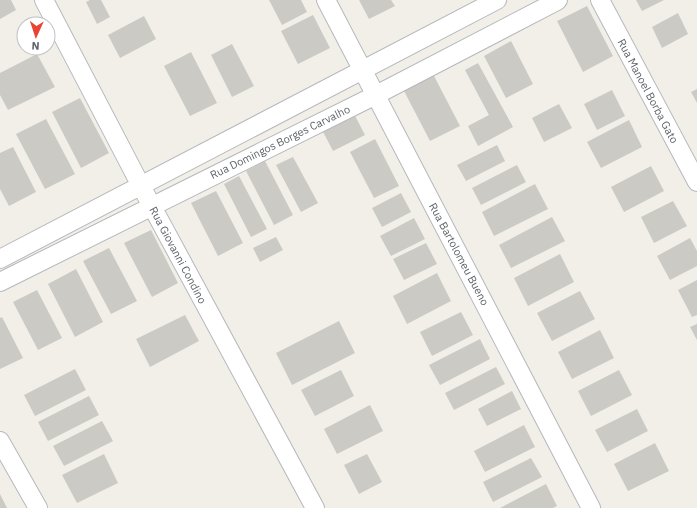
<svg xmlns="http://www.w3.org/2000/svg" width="697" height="508" viewBox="0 0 697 508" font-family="'IBM Plex Sans',sans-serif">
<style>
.building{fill:#cccac5}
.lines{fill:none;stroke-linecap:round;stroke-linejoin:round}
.minor-casing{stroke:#b5b8bc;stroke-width:20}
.minor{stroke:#fff;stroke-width:18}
.labels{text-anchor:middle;stroke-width:3;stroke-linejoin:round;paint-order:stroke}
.street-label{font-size:11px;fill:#5f6368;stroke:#fff}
</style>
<rect width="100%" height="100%" fill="#f1efe8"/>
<path class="building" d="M0,0H11L16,10L0,19Z
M90,0H101L110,17L97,24L86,2Z
M269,0H301L307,12L282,25Z
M359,0H391L395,6L369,19Z
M636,0H664L642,11Z
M587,6L613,56L583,72L557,21Z
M678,13L688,34L662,48L652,27Z
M313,15L330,48L298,64L281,31Z
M144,16L156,39L120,58L108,35Z
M511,41L533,84L506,98L484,56Z
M232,44L254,86L232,97L211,55Z
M191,52L217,103L190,116L164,66Z
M37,54L55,87L8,110L0,95V73Z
M478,63L513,127L478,146L468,126L489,115L465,70Z
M433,74L460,126L430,141L403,89Z
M697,89V103L691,92Z
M612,90L625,116L597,130L584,104Z
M80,98L109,153L81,168L52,112Z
M559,104L572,128L544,142L532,118Z
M353,112L365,135L333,151L321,128Z
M46,119L75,174L45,189L16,134Z
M629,120L642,147L601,168L587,142Z
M375,139L399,186L374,198L350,152Z
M497,145L505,161L466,181L457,165Z
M13,147L36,192L9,206L0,189V153Z
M293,157L318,203L301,212L276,165Z
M265,161L293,215L274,225L246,171Z
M517,165L526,182L481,205L472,188Z
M651,166L664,191L624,212L611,187Z
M239,176L267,229L251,237L224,184Z
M535,184L548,209L494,236L482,212Z
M216,191L243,243L218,256L191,203Z
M401,193L411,212L382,227L372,208Z
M673,201L687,226L654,243L641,217Z
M552,217L565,241L511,268L499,245Z
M414,218L425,239L391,256L380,236Z
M151,230L178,283L152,297L124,243Z
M276,237L283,250L260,262L253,248Z
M690,238L697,251V266L670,280L657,256Z
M426,243L437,264L404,280L393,259Z
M109,248L137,301L111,314L83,261Z
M560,254L574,282L528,306L514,278Z
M76,269L103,322L75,337L48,284Z
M437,273L451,301L407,324L393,296Z
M697,280V315L692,317L678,290Z
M37,290L62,338L38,350L13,302Z
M580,291L595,319L552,341L537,313Z
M461,312L473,335L432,356L420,332Z
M185,315L199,341L150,367L136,339Z
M2,317L23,358L0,369V318Z
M339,321L355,353L292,385L276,353Z
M697,324V340L690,327Z
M600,330L614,358L572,379L558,352Z
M480,339L490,359L440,385L429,365Z
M496,367L505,384L454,410L445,393Z
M75,369L86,390L35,416L24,395Z
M341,370L354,396L315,416L301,390Z
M619,370L632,395L591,416L578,391Z
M512,391L521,409L487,426L478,409Z
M89,396L99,415L48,441L38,422Z
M370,405L383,431L337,454L324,429Z
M637,409L648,431L607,452L595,430Z
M102,421L113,441L64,466L53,446Z
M524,425L535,447L485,472L474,451Z
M655,443L669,471L628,491L614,464Z
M104,454L118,483L77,503L62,475Z
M367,454L382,482L359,494L344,465Z
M531,458L542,477L493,502L483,482Z
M546,484L557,506L553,508H500Z
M0,494L7,508H0Z"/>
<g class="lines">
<g class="minor-casing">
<path id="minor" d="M44,0L141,186L315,508
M326,0L591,508
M600,0L697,182
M0,259L497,0
M0,282L376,95L557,1L558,0
M0,441L38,508"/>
</g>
<use href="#minor" class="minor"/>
</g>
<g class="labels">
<g class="street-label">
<text transform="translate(648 91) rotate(62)" y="4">Rua Manoel Borba Gato</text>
<text transform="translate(280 142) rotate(-26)" y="4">Rua Domingos Borges Carvalho</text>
<text transform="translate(459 254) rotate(62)" y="4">Rua Bartolomeu Bueno</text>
<text transform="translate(178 255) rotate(62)" y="4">Rua Giovanni Condino</text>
</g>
</g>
<g transform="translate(36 36) rotate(183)"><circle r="19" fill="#ffffff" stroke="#bfc1c3"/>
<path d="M0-3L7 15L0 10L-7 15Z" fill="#ea4335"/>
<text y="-6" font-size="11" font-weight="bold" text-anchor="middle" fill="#5f6368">N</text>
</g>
</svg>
